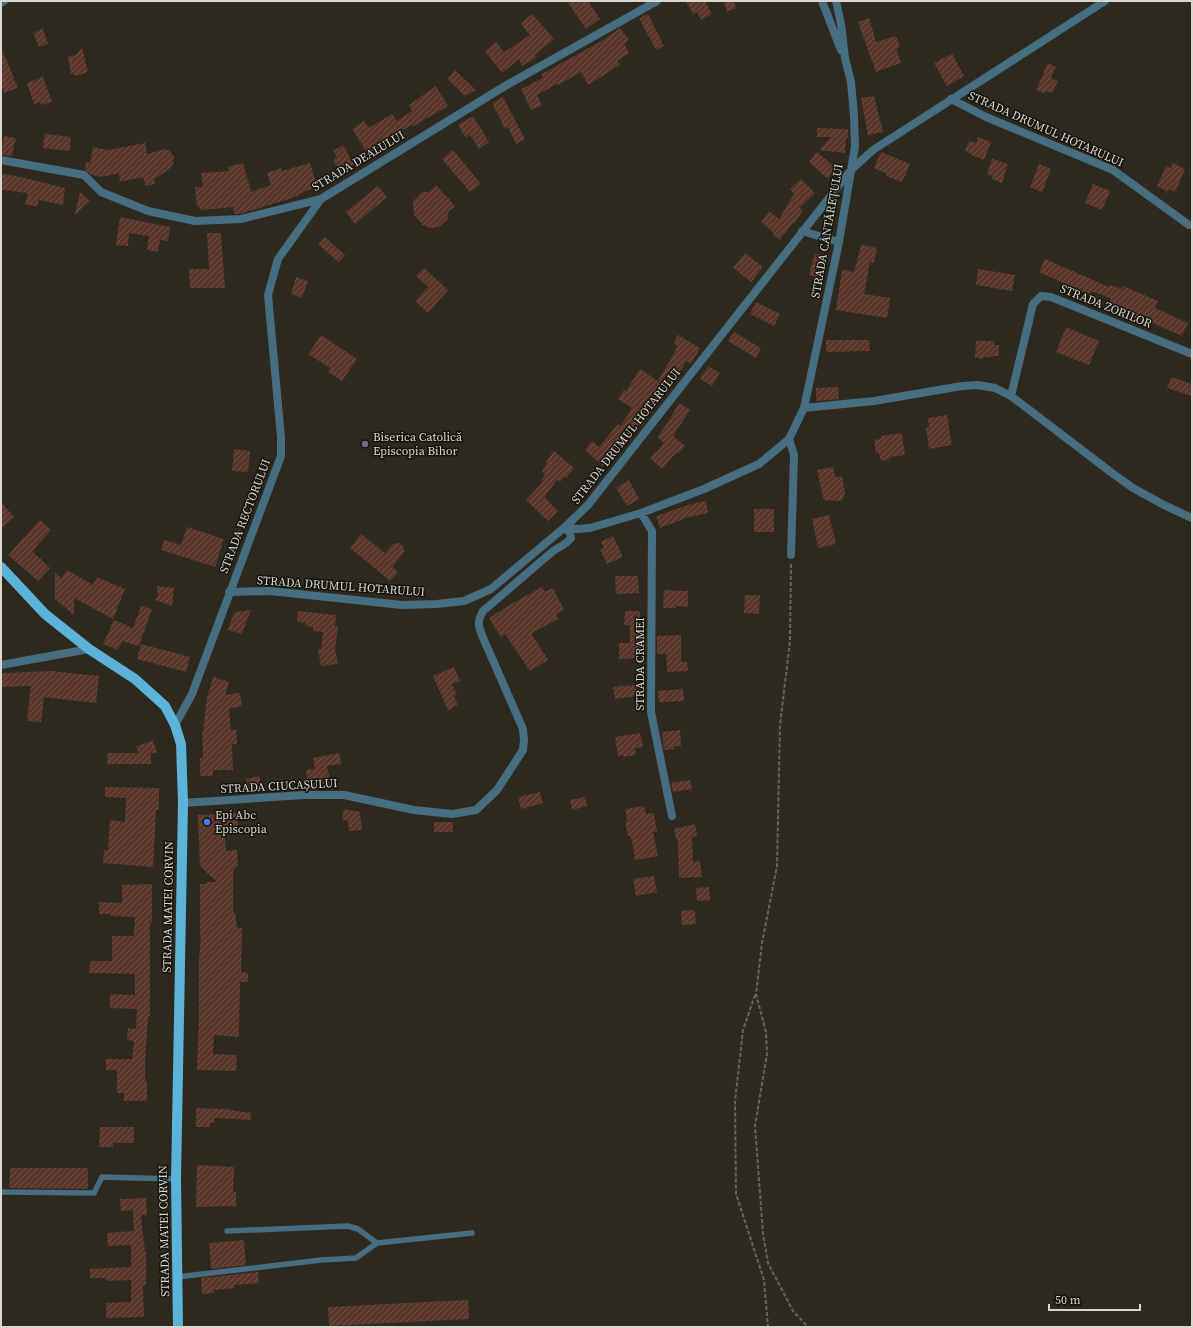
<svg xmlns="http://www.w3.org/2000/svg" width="1193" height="1328" viewBox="0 0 1193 1328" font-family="'Source Serif 4',serif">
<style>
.building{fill:url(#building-hatch)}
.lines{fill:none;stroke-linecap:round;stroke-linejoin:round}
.path{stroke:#67645a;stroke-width:2;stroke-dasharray:4 2;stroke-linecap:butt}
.service{stroke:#476e80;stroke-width:5.5}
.minor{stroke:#476e80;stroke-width:8}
.primary{stroke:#5cb2d7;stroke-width:10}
.worship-dot{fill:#6b7280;stroke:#14120d;stroke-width:1.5}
.shop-dot{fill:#3f7fe0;stroke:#14120d;stroke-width:1.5}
.labels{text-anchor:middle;stroke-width:3;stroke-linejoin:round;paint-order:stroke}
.street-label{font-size:12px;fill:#d8d6cf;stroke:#14120d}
.poi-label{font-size:12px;fill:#d8d6cf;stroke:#14120d;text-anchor:start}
</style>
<defs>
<pattern id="building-hatch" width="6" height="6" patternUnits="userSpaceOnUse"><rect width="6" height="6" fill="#5a362a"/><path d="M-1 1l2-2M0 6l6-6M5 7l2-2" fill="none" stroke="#715248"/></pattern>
</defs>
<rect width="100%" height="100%" fill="#2d291e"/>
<path class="building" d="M567,1H588L600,19L586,29Z
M686,1H705L712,14L701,20L697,12L693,14Z
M724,1H734L736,8L727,12Z
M532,14L554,39L535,55L537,57L522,66L519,59L502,73L485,51L496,42L504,52L530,35L521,24Z
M648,14L664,46L656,50L639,18Z
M869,18L876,42L896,36L900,47L896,49L901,63L876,72L858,22Z
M620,28L629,40L624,44L629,53L617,61L620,65L588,85L581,72L558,85L557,84L537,95L542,105L531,110L521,89L543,78L542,74L603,40Z
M43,29L48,44L39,47L33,33Z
M1,47L18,88L4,93L1,85Z
M82,48L88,72L77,76L71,73L68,57L76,55Z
M952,54L964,76L947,86L934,63Z
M1048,63L1056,67L1051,78L1058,81L1052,93L1046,91L1045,93L1036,90Z
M455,70L476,90L465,96L447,78Z
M43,77L52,102L41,105L40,102L34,104L27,83Z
M436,86L448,106L412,127L411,125L380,144L381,145L368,154L352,129L364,121L369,128L392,114L397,121L412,111L409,105Z
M874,96L883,132L868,135L861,98Z
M503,97L525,139L516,144L508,127L505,129L492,103Z
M473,116L489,142L479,149L470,135L466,138L458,125Z
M817,128L848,129V138H846L845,153L819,150L831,137H817Z
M45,134L71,137L70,151L43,148Z
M4,136L16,138L12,156L1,155Z
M978,137L991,142L984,160L971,155L972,154L965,151L969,141L976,143Z
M145,143L147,154L164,149L170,151L174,157L173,165L167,171L154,179L155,184L146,186L143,177L120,182L119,173L101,177L92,175L85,170L86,162L90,163L93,147L108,150Z
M343,145L354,164L340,172L333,160L337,157L333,151Z
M453,150L481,184L470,192L442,159Z
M817,152L837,169L828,179L809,162Z
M881,152L910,164L902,182L886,176L887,174L874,168Z
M992,159L1008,164L1002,183L992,179L993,176L987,174Z
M243,163L251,192L271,185L267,173L281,168L282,171L310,163L317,186L292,198L240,214H234L233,207L200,210L199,206H197L195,187H203L201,173L229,171L228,167Z
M1173,163L1185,169L1175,192L1169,189L1168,192L1157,186L1166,166L1171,168Z
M1039,164L1051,169L1042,192L1030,187Z
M1,174L17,176L65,188L63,205L39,200L37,207L25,204L28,193L1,190Z
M801,179L815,193L799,208L803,210L794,224L793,223L780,240L773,235L774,233L761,222L769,211L779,219L794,194L790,189Z
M1093,184L1110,191L1102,210L1085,203Z
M436,185L455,206L448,212V219L439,227L430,228L423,225L414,215L413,201L422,192H429Z
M378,186L387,197L355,224L346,212Z
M80,192L90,201L75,215Z
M120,217L170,227L168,241L160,240L158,252L147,250L149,236L129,233L128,246L116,245Z
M207,233H221L225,288H190L189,269H209Z
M325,237L345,255L338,262L318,244Z
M861,245L877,248L874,263L870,262L864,294L890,298L887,318L836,310L842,270L854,272Z
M745,253L763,267L751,282L733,268Z
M815,253L825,256L819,278L809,275Z
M1045,259L1109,287L1110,285L1122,289L1123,286L1158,301L1155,308L1188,323L1182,336L1141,318L1140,320L1111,309L1109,304L1111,298L1091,291L1090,295L1039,272Z
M424,268L448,290L428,313L415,301L428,287L416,276Z
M978,269L1015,275L1012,291L976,285Z
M296,277L308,281L302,298L291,294Z
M756,302L780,314L774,326L750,314Z
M1066,327L1099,341L1089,365L1056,352Z
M734,332L761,348L756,358L728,341Z
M321,335L357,359L342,381L328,372L330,368L308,354Z
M678,335L700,348L691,364L686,361L672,385L669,383L642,426L640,425L624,445L621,443L603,466L585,450L592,441L599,447L618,424L621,426L632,408L618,399L624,390L626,391L640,369L658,381L678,346L673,343Z
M826,340H869L870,351L826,352Z
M976,341H994V345H999V356H993V357H985L982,359L975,357Z
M708,366L720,373L712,386L700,379Z
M1171,377L1192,384V396L1167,388Z
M838,387L839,399L816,401V388Z
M679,403L690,410L673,436L685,446L678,454L676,453L662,469L650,458L664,443L657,437L672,417H671Z
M947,415L952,445L929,449L926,428H929L928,418Z
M902,433L905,455L890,457V459L881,461L879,453H876L874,440L881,439V436Z
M234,449L250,451L248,472L232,471Z
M554,451L574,468L566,478L564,477L560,482L557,480L544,497L558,511L548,521L526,500L544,481L541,480L545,475L542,471L547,463L546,462Z
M833,467L835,477L842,476L845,493L843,499L840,501L824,500L817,470Z
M629,480L639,499L627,506L616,488Z
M706,501L708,513L689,517L660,528L656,516L688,505Z
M1,502L14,517L1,529Z
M754,509H774V532H754Z
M829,515L836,544L818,548L812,519Z
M40,520L51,530L32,551L50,568L38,581L8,555Z
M187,527L224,539L215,567L161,550L164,540L181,545Z
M361,534L385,553L393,544L399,543L402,545L404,549V552L392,567L398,572L390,581L350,548Z
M613,536L623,557L607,564L600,550L604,548L601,542Z
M67,570L93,585L97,577L125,589L113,619L74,598V615L55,599V572L61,578Z
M615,576H638L639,593L616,594Z
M157,586L174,588L172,606L155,600L158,596Z
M542,587L545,592L553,588L564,610L556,614L558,619L532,633L533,634L532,635L548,660L530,671L505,634L501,637L489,618L511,604Z
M664,590L688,591V607L676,606V608H663Z
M745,595H760L759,614L744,613Z
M141,606L152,609L139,646L122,641L118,650L103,644L114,620L133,628Z
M251,610L242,634L228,630L234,612Z
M298,611L336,615L335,626L338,627L335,649L338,664L321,666L318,649H321L323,632L313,631V627L305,626L306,623L297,622Z
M625,611H640L639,636H646V654H639V658L619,659V643H630V625H624Z
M681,635V662H687L688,671L667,672L666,654H657V636Z
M141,644L190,657L186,672L137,659Z
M454,667L460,681L452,684L457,695L454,696L458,705L448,710L433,676Z
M51,671L99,676L96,703L44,697L41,722L27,721L31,686L1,687V675L4,673Z
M213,677L229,682L225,695L240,693L242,706L229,709L231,730H236L237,744H232L233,770H213V776H200V758H203L202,732H203L207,698Z
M635,685L637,696L615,699L613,687Z
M683,689L684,701L659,702L658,691Z
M680,730L681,746H674V749L664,750L662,732Z
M640,733L643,747L635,748L636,755L624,757L623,755L618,756L615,737Z
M153,741L157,753H151V764H107L108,753H138L136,746Z
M339,753L341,764L327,766L331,785L308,788L306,770L315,769L313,758Z
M259,776L263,792L248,793L246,779Z
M690,780L692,789L673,792L671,783Z
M105,787L159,788V810H156L153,867L103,863L104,850H108L110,820L125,822L126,798L105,797Z
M540,792L543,803L521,809L518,797Z
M585,797L587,806L572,810L570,800Z
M644,806L646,814L654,813L657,832H653L658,856L635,860L631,836H628L625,821H627L625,809Z
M344,809L360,812L362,830L349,831L348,821L342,820Z
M237,813L238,826L224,827L226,851L237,850L238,865L233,870V913H235L237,928H242L241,972L248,973V982H240L239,1037L214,1035L213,1054L237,1055L236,1071L197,1070L199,1016V958L201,937H200V884H206V882H217L200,866L198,815Z
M434,822H453V832H434Z
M695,824L697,836L692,837L693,862L700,861L702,877L679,878L678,839H676L674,829Z
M654,876L657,892L636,896L633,879Z
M152,884V923L150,922V1016H148L145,1059V1081H147V1101H124V1093H117V1070H106V1059H132L134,1041L127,1040L128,1028L136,1029L137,1009L110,1008V994L135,995V974L89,973L90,961H112V936H134L135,917L111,916V914H99V902L122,903V885Z
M709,887L710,900L697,901L696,888Z
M695,910L696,924L682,925L681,911Z
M196,1108L224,1109L251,1113L250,1120L214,1118L215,1123H210V1127H196Z
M100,1127H134V1143H113V1147H99Z
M197,1165L234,1167L233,1192H236V1206L196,1207Z
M10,1168H88V1189L9,1188Z
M146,1198L147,1215H141L145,1252H146V1285H143L144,1317L106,1318V1303L131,1302V1280L107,1281L106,1278H90V1269L131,1267V1245L108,1246L107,1233L134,1231L133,1210L121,1211L120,1199Z
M244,1240L246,1265L211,1269L209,1243Z
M258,1272L259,1283L234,1285L235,1288L214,1290V1293L202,1294L201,1278Z
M468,1300L469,1319L329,1326L328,1307Z"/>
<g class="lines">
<path class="path" d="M791,564L790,641L780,725L777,866L762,943L756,994L766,1032L767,1054L755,1126L763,1234L768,1263L793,1311L808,1327
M755,995L743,1030L735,1101L736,1194L764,1280L768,1327"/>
<path class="service" d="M1,1192L94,1193L102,1177L176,1179
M227,1231L348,1226L358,1229L377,1243
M177,1277L321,1260L356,1258L377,1243L472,1233"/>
<path class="minor" d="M822,1L841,50
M1,3L4,1
M951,99L986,117L1113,170L1189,225
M1,160L84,175L101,192L148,211L195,221L241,219L321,199L505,86L657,1
M802,231L839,242
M1011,396L1033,304L1041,296L1051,297L1192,354
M804,408L874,401L962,386L978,385L995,388L1011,396L1112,473L1133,488L1164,505L1192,518
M789,439L794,455L791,555
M641,513L652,531L651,712L672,816
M565,527L577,529L590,528L641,513L704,489L759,464L789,439L804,408L839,242L855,147L854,116L851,82L845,58L841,24L836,1
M229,592L270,591L402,605L437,604L464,601L491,589L565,527L588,505L851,170L873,150L1105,1
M1,665L89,649
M175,725L192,694L281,456V437L268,295L278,259L321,199
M183,803L304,795H344L414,810L452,814L476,810L497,790L523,750L524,740L523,729L484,640C479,628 476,623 483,611C506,592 528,572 552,552C558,547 566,545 571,538L570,533L565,527"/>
<path class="primary" d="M1,567L45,614L89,649L135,679L165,706L175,725L181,744L183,803L176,1179L178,1327"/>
</g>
<circle class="worship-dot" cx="365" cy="444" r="4"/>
<circle class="shop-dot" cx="207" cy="822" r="4"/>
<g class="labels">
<g class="street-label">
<text transform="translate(1046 129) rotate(24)" y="4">STRADA DRUMUL HOTARULUI</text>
<text transform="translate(358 161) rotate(-31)" y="4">STRADA DEALULUI</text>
<text transform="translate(827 231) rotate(-80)" y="4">STRADA CÂNTĂREȚULUI</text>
<text transform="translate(1106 306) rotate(22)" y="4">STRADA ZORILOR</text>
<text transform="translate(626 436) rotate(-52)" y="4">STRADA DRUMUL HOTARULUI</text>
<text transform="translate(245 516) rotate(-69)" y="4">STRADA RECTORULUI</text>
<text transform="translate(341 586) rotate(4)" y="4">STRADA DRUMUL HOTARULUI</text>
<text transform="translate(640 664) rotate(-90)" y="4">STRADA CRAMEI</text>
<text transform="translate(279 786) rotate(-3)" y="4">STRADA CIUCAȘULUI</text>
<text transform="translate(168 907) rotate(-89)" y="4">STRADA MATEI CORVIN</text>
<text transform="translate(164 1231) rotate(-91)" y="4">STRADA MATEI CORVIN</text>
</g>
<g class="poi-label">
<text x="373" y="441">Biserica Catolică<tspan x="373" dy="14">Episcopia Bihor</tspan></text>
<text x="215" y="819">Epi Abc<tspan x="215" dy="14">Episcopia</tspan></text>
</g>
</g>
<rect width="1193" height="1328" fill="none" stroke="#d8d6cf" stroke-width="4"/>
<path d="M1049 1304v6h91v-6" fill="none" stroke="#d8d6cf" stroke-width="2"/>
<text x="1055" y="1304" font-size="12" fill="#d8d6cf" stroke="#14120d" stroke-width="3" paint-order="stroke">50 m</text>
</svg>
